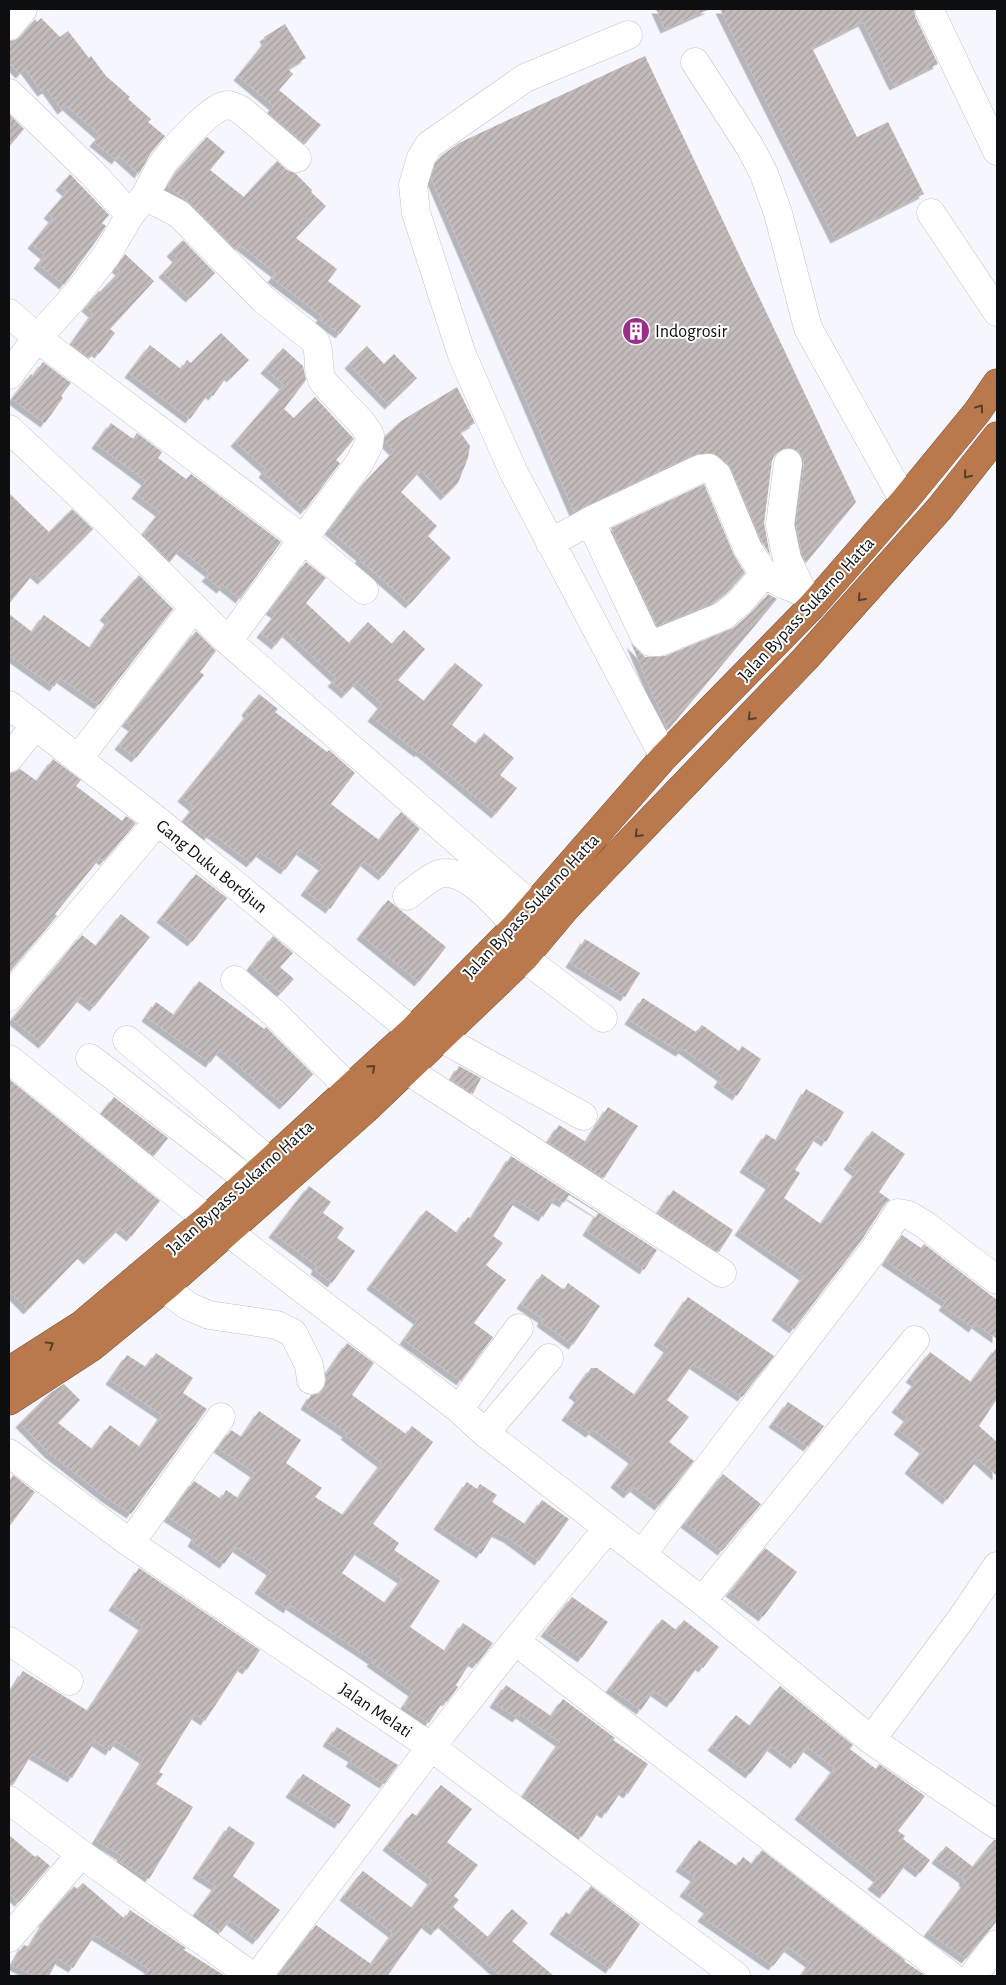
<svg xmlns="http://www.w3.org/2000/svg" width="1006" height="1985" viewBox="0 0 1006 1985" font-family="'Alegreya Sans',sans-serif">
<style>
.building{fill:url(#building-hatch);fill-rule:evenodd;filter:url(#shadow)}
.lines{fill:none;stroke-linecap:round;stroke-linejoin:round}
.minor-casing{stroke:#c2c3ca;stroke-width:29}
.highway-casing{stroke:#7d5437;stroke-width:29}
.minor{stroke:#fff;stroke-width:28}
.highway{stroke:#b9794c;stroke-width:28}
.oneway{stroke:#5a3e2b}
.labels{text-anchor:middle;stroke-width:4;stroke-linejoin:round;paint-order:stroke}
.poi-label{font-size:18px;fill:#0d0e10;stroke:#fff;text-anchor:start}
.street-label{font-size:18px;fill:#0d0e10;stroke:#fff}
</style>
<defs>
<pattern id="building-hatch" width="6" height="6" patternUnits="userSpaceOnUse" patternTransform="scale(1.25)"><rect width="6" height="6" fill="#c3baba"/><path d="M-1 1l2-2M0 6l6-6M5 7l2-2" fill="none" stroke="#a69f9f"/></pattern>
<filter id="shadow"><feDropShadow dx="-4.5" dy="4.5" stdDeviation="0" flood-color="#0004"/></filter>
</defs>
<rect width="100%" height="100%" fill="#f6f7fe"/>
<path class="building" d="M656,9H710L665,29Z
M720,9H914L915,16L938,64L894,86L863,22L812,48L857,137L888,122L924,194L835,239Z
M41,18L60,37L68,31L89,58L91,56L106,76L130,97L128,99L151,119L148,122L165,136L151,153L139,174L119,156L116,160L94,142L100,135L67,106L62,110L47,89L42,92L25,69L20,74L9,62V41L15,40L21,36L35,19L37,22Z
M285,24L306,58L288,69L293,74L279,90L321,125L305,144L268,113L274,106L238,76L266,41L264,37Z
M645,56L856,502L806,563L802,554L796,524L804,465L803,457L798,451L790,448L782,449L775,454L772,461L764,523L770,555L762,542L731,469L727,463L713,453L693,455L574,512L431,178L435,164L441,156L459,143Z
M9,114L24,129L9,147Z
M207,137L225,152L210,170L244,197L277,161L287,170L295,173L312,190L311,192L326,206L296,238L337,269L328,281L361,306L340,334L319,319L322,316L272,278L276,273L240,245L236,250L190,203L168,186L181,166Z
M70,174L109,215L102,223L106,226L96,241L64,285L38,264L45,255L32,244L53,218L48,214L67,192L60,186Z
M183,240L215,273L190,298L163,273L177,258L171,252Z
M125,254L154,281L110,329L115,333L99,354L95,351L90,358L71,344L93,313L86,307L99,291L100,292L120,271L116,268Z
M221,333L249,360L231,378L228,375L213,396L209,393L190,419L129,373L150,345L181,369L187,360L191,363Z
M367,346L384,364L394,354L417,378L389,405L349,364Z
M283,348L303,366L306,380L284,409L294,418L315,397L354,439L336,460L340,463L305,510L263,473L266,469L235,442L284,385L265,369Z
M43,362L71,383L61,396L63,398L45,423L12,399L31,374L33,376Z
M457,387L475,423L460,432L470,446L468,458L458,483L445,496L421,470L401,492L437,526L428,536L451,558L410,604L359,559L361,557L329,530L364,483L394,451L385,442V436L401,421Z
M111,423L133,439L137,433L162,452L158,458L186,479L191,474L281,542L240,599L224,586L221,589L206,577L210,573L180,549L170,562L143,534L160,512L136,494L146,481L96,444Z
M704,484L734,555L745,573L729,591L715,602L657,626L611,528Z
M9,493L49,532L72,509L93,529L42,580L34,573L9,604Z
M306,562L326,578L306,603L349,643L368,622L392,644L404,630L425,649L398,680L424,701L455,663L483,685L452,725L476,744L484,733L514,758L500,775L517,788L496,814L420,751L419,753L372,717L382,704L357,682L346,694L332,682L336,678L286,632L276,645L261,633L276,614L270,610Z
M139,575L173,609L99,705L60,678L54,687L9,655V614L32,632L44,615L90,648L109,620L104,616Z
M768,594L777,599L668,730L631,643L645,657L665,656L733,628L752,612Z
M196,631L216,651L200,672L204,675L136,758L119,745L133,727L126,722Z
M259,694L278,709L275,712L327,752L329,750L355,773L331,804L379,840L401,812L420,829L383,876L364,861L330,909L305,891L323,866L300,850L285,870L260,852L251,863L211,833L207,838L184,820L194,807L182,797L248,714L246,711Z
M53,759L81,780L76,786L122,821L126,816L136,823L104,861L100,858L55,914L57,916L9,973V773L15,772L20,769L37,781Z
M196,874L227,898L192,942L161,918Z
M388,900L446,947L419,982L361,935Z
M121,914L150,937L94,1007L81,997L43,1044L12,1019L82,935L96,946Z
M273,936L293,953L280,967L294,979L281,993L251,966Z
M585,939L640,973L625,997L570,963Z
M199,981L264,1029L266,1027L313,1074L284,1105L220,1050L210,1063L146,1017L156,1002L174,1015Z
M643,998L696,1032L702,1025L739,1051L742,1046L761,1059L737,1096L718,1083L722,1077L683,1049L680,1052L629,1020Z
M459,1066L481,1078L473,1094L451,1080Z
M9,1079L160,1201L131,1237L120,1228L88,1260L82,1254L28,1310L9,1291Z
M806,1089L844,1112L826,1142L817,1136L795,1170L800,1173L784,1198L821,1224L857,1172L848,1165L872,1131L905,1154L879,1192L890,1200L885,1204L861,1241L794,1329L776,1316L804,1276L739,1231L770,1185L744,1168L766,1134L777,1141Z
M114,1097L168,1138L154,1156L101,1114Z
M608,1107L638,1126L604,1178L548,1142L559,1125L586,1142Z
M511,1156L657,1250L644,1270L587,1231L598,1213L569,1195L564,1203L555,1198L543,1217L516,1200L493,1236L503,1243L486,1265L506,1280L474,1323L493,1337L461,1381L404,1340L418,1320L371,1285L426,1210L457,1233L468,1217L471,1219Z
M309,1186L331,1202L323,1213L344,1228L337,1238L355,1251L332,1283L315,1270L317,1266L273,1233Z
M673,1190L733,1230L719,1252L658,1213Z
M902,1235L921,1248L924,1244L997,1300V1339L976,1324L973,1328L943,1306L946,1302L886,1261Z
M542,1274L564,1290L568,1283L600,1306L573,1345L541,1322L543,1319L521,1304Z
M688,1297L774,1356L742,1397L693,1364L667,1400L689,1417L669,1442L694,1461L659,1506L634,1487L628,1494L615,1483L633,1459L593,1430L590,1433L566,1416L579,1398L573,1393L591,1368H597L635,1395L668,1348L658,1341Z
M347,1343L374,1363L352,1395L406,1434L412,1426L433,1442L373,1524L399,1543L394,1550L440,1581L410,1627L445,1651L463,1623L493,1643L477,1664L471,1661L456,1685L458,1687L447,1702L444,1700L429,1723L404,1706L413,1692L371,1662L373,1660L290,1605L288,1609L259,1589L271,1571L236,1547L224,1564L192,1542L196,1535L168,1517L194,1481L221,1499L226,1490L238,1498L255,1473L218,1448L231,1430L242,1437L259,1411L301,1440L286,1463L322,1488L315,1497L343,1515L382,1463L345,1435L347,1433L305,1405L311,1395L320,1393L325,1386L326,1374ZM358,1550L402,1579L385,1603L342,1573Z
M997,1347V1399L979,1426L997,1442V1476L978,1459L947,1500L909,1469L924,1449L898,1430L908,1417L896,1408L916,1382L910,1378L930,1352L971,1382Z
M156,1353L193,1378L183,1393L207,1409L131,1514L107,1498L49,1453L20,1423L50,1393L64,1384L80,1400L58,1423L92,1449L110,1425L140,1447L162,1415L110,1380L127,1355L146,1367Z
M788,1402L824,1426L808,1447L773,1423Z
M723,1474L761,1504L722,1551L685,1523Z
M13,1475L35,1492L9,1527V1481Z
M467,1482L477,1489L480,1484L497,1495L492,1502L525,1524L542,1500L569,1519L539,1561L508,1538L495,1532L481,1554L438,1525Z
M765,1548L797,1572L763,1617L730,1592Z
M139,1568L260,1650L247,1670L241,1666L205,1721L195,1714L159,1772L163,1774L156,1784L193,1807L149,1879L119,1861L122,1856L96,1840L144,1759L116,1741L110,1751L95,1741L72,1778L32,1754L13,1785H9V1694L23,1671L88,1711L143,1626L113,1606Z
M572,1597L608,1622L582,1658L545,1632Z
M662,1619L676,1630L684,1620L719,1647L703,1668L699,1665L671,1703L654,1691L641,1710L610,1688Z
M506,1685L551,1716L563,1699L615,1738L613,1740L648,1764L628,1794L622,1790L606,1814L600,1810L582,1837L523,1796L560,1742L520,1714L517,1718L494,1703Z
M780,1686L853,1745L850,1749L876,1769L879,1764L925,1796L898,1831L905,1836L903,1839L930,1860L920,1873L907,1863L884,1894L872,1885L878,1878L799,1815L835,1768L807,1747L795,1764L771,1746L750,1774L712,1746L736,1715L750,1726Z
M337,1727L398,1765L384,1784L350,1762L353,1758L327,1742Z
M303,1774L351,1805L339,1824L290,1793Z
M441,1785L472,1809L447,1842L478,1865L454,1896L459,1900L453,1907L488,1937L512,1909L528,1923L512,1941L554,1976H501L442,1923L435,1931L425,1923L388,1975L389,1976H277L316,1925L371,1964L393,1933L344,1896L363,1871L412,1908L432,1880L387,1846L412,1813L417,1816Z
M229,1826L255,1843L233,1876L280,1910L257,1940L230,1920L221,1932L196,1913L216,1886L197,1874Z
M9,1835L35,1857L37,1855L50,1866L19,1902L9,1893Z
M699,1840L737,1866L743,1857L752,1864L762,1850L905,1960L904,1961L926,1976H801L810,1963L788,1947L773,1966L702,1917L708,1909L684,1892L695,1877L680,1867Z
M994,1840H997V1921L966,1959L928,1932L965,1883L963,1881L964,1879L936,1859L946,1846L973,1867Z
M83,1883L125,1919L130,1910L186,1948L184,1950L225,1976H144L149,1969L95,1935L73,1968L58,1959L49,1976H34L12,1965L22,1947L24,1945L29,1947L44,1923L43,1922L74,1886L77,1889Z
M591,1886L640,1924L610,1969L554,1930L566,1912L570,1915Z"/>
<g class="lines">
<g class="minor-casing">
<path id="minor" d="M929,9L997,151
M9,26L23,9
M628,35L525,78L429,145L421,158L413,185L416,213L462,355L513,471L664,757
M695,62L750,147L764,174L778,213L808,328L904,501
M9,93L93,174L130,215L106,256L76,295L37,338L303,539L364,590
M145,196C151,185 157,172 164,162C173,150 212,105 227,105C232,105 237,108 241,110L297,158
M931,213L997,312
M130,215L145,196L179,214L263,299L315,341C322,354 315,369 324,383L362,423L370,435L369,444L360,462L228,641
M9,313L37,338L9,375
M9,429L105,519L228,641L533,907
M788,463L780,525L787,559L803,592
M550,543L590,521
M764,574L740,602L723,616L659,642H651L644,635L590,521L700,469L709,468L717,475L748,549L764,574L783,584L803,592L813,605
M9,705L158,821L412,1031
M9,758L35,726
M78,759L194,607
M407,896C415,890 430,877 439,874C466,866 500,909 516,926
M524,958L603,1018
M235,980L274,1013L349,1088
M9,997L158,821
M441,1038L583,1116
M127,1040L270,1162
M90,1058L248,1180
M9,1059L207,1219
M407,1070L722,1273
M227,1231L459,1409L485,1433L702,1601L871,1740L997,1825
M164,1288L188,1306L209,1315L277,1325L293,1333L309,1365L311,1380
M459,1409L519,1328
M485,1433L549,1358
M9,1453L130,1543L431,1747L736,1976
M130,1543L221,1417
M642,1554L874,1250L898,1213L909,1215L925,1225L997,1280
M702,1601L915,1340
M9,1641L69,1681
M515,1641L951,1976
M871,1740L961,1619L997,1566
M9,1800L81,1854L252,1976
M9,1938L81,1854
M258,1976L431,1747L515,1641L608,1528
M973,1976L997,1944"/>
</g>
<g class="highway-casing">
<path id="highway" d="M9,1371L81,1325L207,1219L412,1031L516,926L664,757L813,605L904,501L977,412L997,383
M9,1401L92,1347L164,1288L365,1110L524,958L566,908L805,659L940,508L997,436"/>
</g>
<use href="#minor" class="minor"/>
<use href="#highway" class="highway"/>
</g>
<defs><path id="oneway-chevron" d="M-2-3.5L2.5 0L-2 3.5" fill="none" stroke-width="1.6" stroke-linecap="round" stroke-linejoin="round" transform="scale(1.25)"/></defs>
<g class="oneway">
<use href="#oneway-chevron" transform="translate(980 408) rotate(-54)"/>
<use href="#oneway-chevron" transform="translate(967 475) rotate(129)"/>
<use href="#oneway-chevron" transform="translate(861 598) rotate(132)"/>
<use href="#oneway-chevron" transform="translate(751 717) rotate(134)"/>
<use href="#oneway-chevron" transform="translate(638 834) rotate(134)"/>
<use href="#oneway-chevron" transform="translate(372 1068) rotate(-42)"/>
<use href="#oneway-chevron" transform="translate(50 1345) rotate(-32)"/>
</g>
<defs>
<g id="building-disc" transform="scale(1.4375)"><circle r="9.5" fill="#9a2c8b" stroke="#fff"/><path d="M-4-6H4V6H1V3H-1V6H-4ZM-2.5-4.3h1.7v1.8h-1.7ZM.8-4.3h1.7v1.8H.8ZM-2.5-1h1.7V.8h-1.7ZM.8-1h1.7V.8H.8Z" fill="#fff"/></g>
</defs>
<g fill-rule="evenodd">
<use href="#building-disc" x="636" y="331"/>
</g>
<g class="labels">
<g class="poi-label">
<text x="655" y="337">Indogrosir</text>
</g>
<g class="street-label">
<text transform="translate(806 609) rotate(-47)" y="6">Jalan Bypass Sukarno Hatta</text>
<text transform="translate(212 866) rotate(39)" y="6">Gang Duku Bordjun</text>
<text transform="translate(531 906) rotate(-47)" y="6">Jalan Bypass Sukarno Hatta</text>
<text transform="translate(240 1187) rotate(-42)" y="6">Jalan Bypass Sukarno Hatta</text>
<text transform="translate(376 1710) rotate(34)" y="6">Jalan Melati</text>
</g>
</g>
<rect width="1006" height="1985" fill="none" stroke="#0d0e10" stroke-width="20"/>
</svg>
